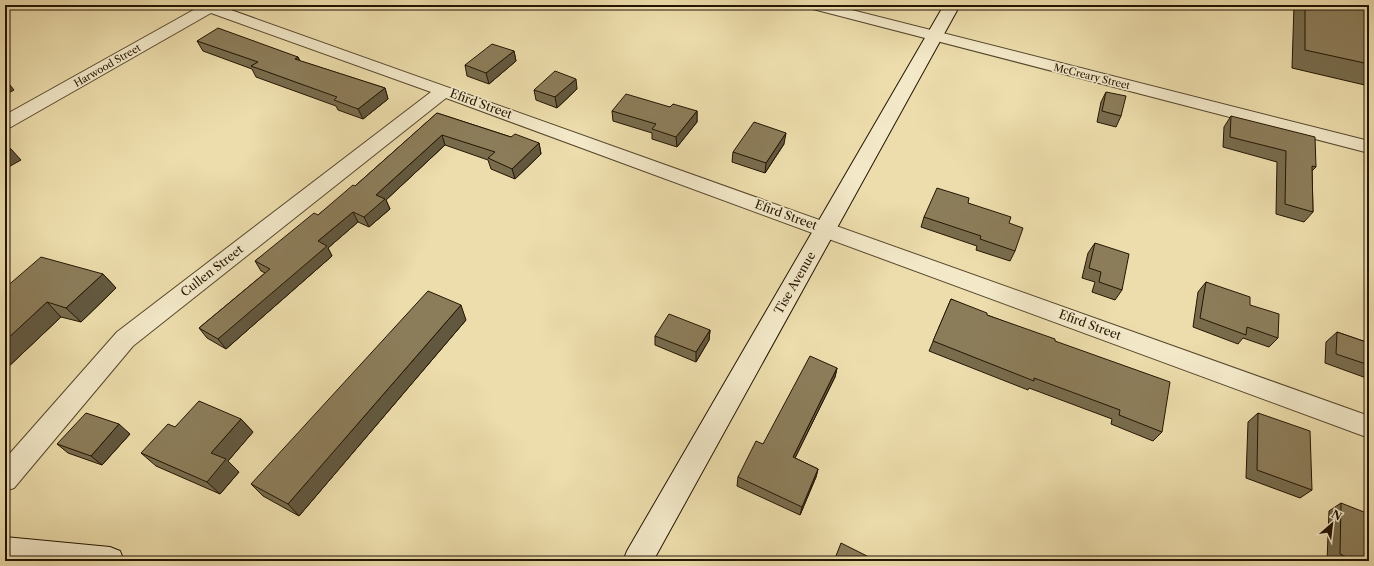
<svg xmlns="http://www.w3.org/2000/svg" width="1374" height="566" viewBox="0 0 1374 566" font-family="'Libre Caslon Text',serif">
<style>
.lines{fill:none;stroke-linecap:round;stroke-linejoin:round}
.street-casing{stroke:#56472c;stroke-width:2}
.secondary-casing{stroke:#231502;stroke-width:2}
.street{fill:#f3e9c9;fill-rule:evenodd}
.secondary{fill:#f3e9c9;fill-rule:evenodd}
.wall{fill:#786c4d;stroke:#231502}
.shaded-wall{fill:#62583f;stroke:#231502}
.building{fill:#8c7d5a;stroke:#231502}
.labels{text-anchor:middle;stroke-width:3.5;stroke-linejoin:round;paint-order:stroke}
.far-street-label{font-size:10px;fill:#231502;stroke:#f3e9c9}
.street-label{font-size:12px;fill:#231502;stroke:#f3e9c9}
</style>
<rect width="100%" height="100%" fill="#edddac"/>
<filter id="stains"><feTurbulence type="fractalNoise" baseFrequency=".005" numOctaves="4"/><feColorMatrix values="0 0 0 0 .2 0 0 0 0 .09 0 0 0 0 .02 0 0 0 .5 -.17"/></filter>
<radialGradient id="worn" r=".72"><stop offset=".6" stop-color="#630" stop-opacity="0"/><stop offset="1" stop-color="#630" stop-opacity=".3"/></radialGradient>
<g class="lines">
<g class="street-casing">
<path id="street" d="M194,5H217L1369,416V438L446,98L133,346L14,488L5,491V459L117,332L431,92L211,13L11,127L5,129V115L197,8Z
M806,5H832L1369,141V153L809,8Z"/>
</g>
<g class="secondary-casing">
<path id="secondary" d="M944,5H960L653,561H623L627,551Z
M5,537L110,547L120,551L124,561H5Z"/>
</g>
<use href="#street" class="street"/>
<use href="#secondary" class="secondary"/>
</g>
<path class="wall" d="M1012,5H1022L1021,7Z
M1294,5H1369V86L1292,68Z
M197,41L298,57L300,61L385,88L388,99L363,119L338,110L336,106L256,77L252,69L203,51Z
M514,51L516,61L489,84L467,76L465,65Z
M577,89L557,108L536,100L534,90Z
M1106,92L1121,116L1116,127L1097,122L1101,102Z
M670,107L697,111V122L677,147L652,139V133L613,121L612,111Z
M437,113L511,137L539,143L541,154L515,179L491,169L488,160L445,145L386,200L390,209L369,227L358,222L328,248L332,256L226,349L207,338L199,328L265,273L261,271L255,261L318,215L355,186Z
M1231,116L1316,167L1312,171L1313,212L1304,222L1276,214L1277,162L1223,147L1224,127Z
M784,144L765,173L732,162L733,152Z
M968,203L1009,223L1015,251L1010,261L976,250L977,246L921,227L924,217Z
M1095,243L1122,290L1115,300L1092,292L1095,282L1082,278L1088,253Z
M103,274L116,288L81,322L61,317L6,369H5V288Z
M1206,282L1250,305L1278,338L1269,347L1243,338L1238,344L1193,327L1198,292Z
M951,299L987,315L1055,341L1162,432L1153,441L1111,424L1112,419L1029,388L1028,390L929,351Z
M466,320L299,516L263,496L251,484Z
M710,330L709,340L696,362L655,345V336Z
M1337,332L1369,343V379L1325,363L1326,342Z
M837,368L835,377L795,458L818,469L816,477L800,515L737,486L738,477L763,444Z
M1258,413L1312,490L1300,498L1246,478L1248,422Z
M241,419L253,432L228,461L239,472L220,494L156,466L141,453L175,427Z
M130,434L102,465L68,453L57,444Z
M1341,503L1369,561H1327L1329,511Z"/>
<path class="shaded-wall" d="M514,51L516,61L489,84L486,73Z
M298,57L303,68L295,59Z
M576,79L577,89L557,108L555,97Z
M5,80H6L14,90L5,95Z
M385,88L388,99L363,119L358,109Z
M697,111V122L677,147L676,137Z
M786,133L784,144L765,173L766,163Z
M442,135L445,145L386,200L390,209L369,227L364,217L376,195Z
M539,143L541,154L515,179L512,169Z
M11,149L21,160L5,169V153Z
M353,212L358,222L328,248L332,256L226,349L218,339L318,241Z
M103,274L116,288L81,322L66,308Z
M47,302L61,317L6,369L5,368V341Z
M461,305L466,320L299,516L288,504Z
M710,330L709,340L696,362V352Z
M837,368L835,377L791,466L793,457Z
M241,419L253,432L228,461L239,472L220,494L207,482L211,453Z
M119,424L130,434L102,465L91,456Z
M818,469L816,477L800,515L802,507Z"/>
<path class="building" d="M1305,5H1369V64L1305,50Z
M218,28L298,57L295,59L385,88L358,109L334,100L337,97L251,66L258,62L197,41Z
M492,44L514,51L486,73L465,65Z
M555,71L576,79L555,97L534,90Z
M1106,92L1126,96L1121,116L1102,111Z
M626,94L670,107L673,104L697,111L676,137L652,129L656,124L612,111Z
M437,113L511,137L515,134L539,143L512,169L488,158L495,152L442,135L376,195L385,199L364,217L353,212L318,241L327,246L218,339L199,328L270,269L255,261L314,213L318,215L353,185L355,186Z
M1231,116L1315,137L1316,167L1312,166L1313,212L1285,204L1286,151L1230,137Z
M754,122L786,133L766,163L733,152Z
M5,146L11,149L5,153Z
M937,188L969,198L968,203L1011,217L1009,223L1023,228L1015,251L980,239L981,236L924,217Z
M1095,243L1129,254L1122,290L1099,282L1101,272L1089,268Z
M41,257L103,274L66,308L47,302L5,341V288Z
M1206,282L1250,297V305L1279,314L1278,338L1247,327L1246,335L1200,318Z
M428,291L461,305L288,504L251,484Z
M951,299L987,313V315L1055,339V341L1170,382L1162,432L1119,415L1120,410L1034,378V381L933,341Z
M669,314L710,330L696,352L655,336Z
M1337,332L1369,343V365L1336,354Z
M810,356L837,368L793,457L818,469L802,507L738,477L756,441L763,444Z
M199,401L241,419L211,453L226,459L207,482L141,453L168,424L175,427Z
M86,413L119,424L91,456L57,444Z
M1258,413L1310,431L1312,490L1257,470Z
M1341,503L1369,514V561H1355L1340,554Z
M841,543L877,561H834Z"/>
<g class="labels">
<g class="far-street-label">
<text transform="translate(107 65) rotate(-30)" y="4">Harwood Street</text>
<text transform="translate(1092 76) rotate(14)" y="4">McCreary Street</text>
</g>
<g class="street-label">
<text transform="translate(481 104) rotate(20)" y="4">Efird Street</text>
<text transform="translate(786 215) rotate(20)" y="4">Efird Street</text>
<text transform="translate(212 271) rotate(-38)" y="4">Cullen Street</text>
<text transform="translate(795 283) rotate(-60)" y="4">Tise Avenue</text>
<text transform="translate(1090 325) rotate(20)" y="4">Efird Street</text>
</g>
</g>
<rect width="1374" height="566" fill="none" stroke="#edddac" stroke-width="20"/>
<rect x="6" y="6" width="1362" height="554" fill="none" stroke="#231502" stroke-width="2"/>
<rect x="10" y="10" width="1354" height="546" fill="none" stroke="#231502"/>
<g transform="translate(1332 524) rotate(28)" stroke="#f3e9c9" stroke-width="3" paint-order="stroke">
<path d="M0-3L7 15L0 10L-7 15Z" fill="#231502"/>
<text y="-6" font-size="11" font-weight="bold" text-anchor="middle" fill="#231502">N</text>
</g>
<rect width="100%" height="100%" filter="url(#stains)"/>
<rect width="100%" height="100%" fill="url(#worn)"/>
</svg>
